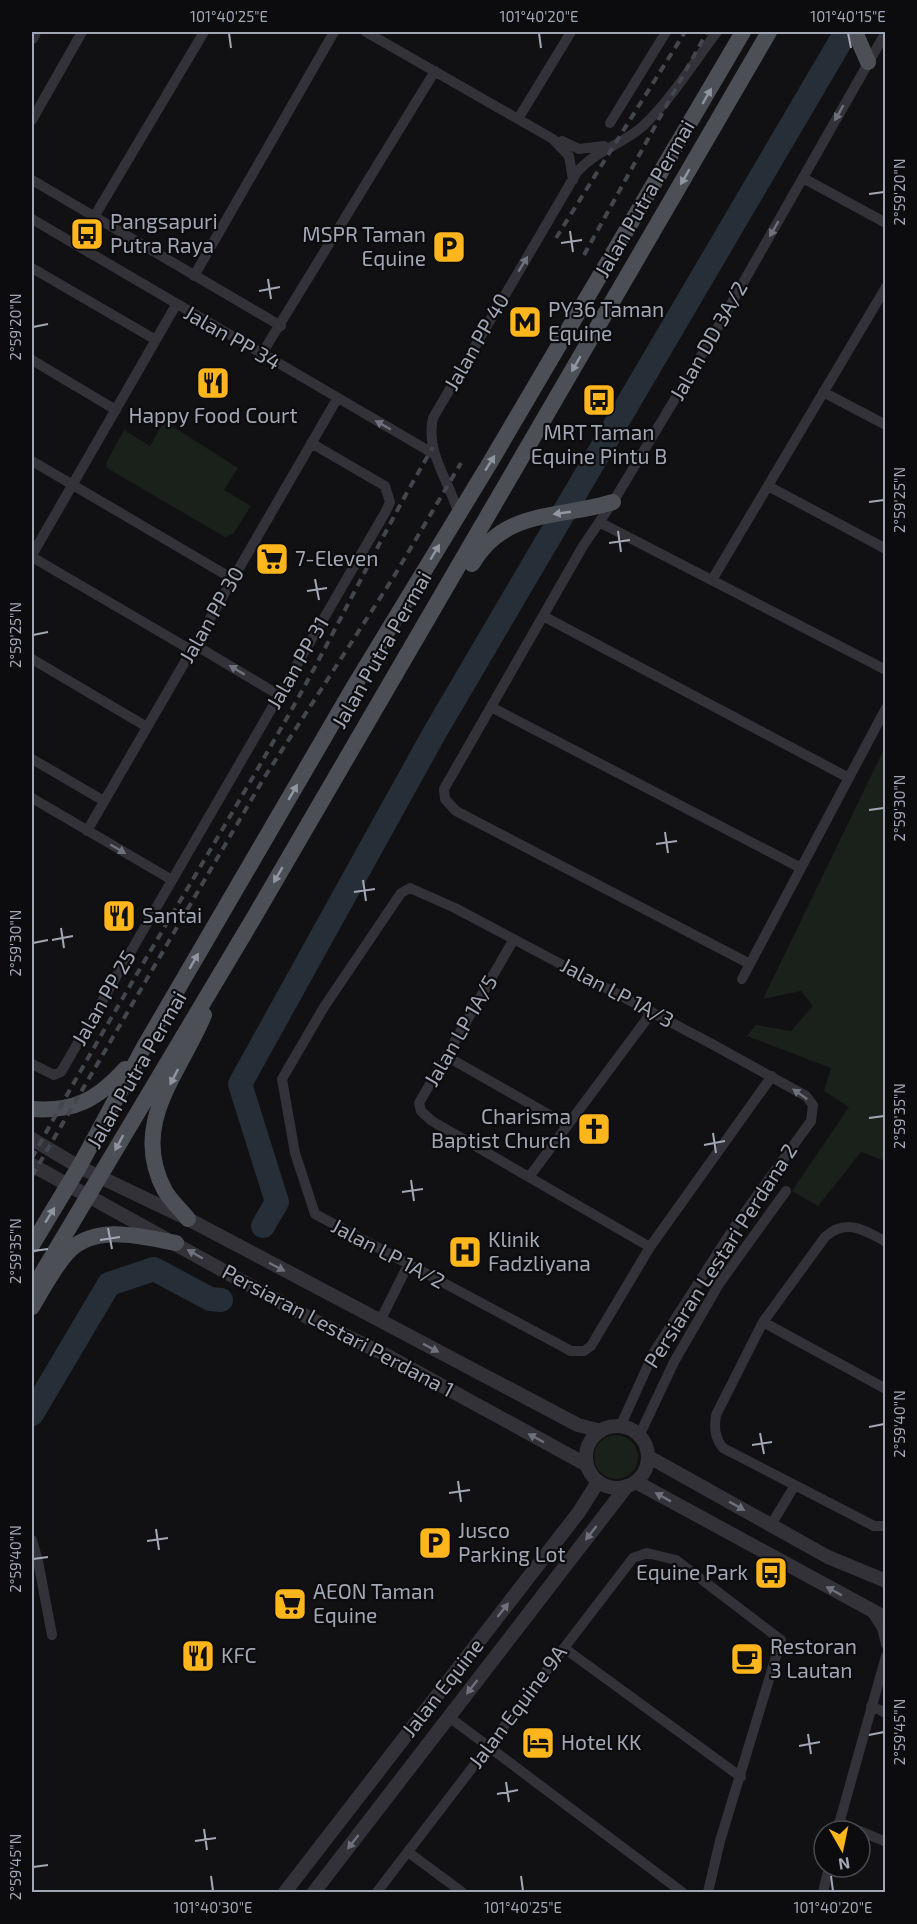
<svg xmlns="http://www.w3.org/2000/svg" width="917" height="1924" viewBox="0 0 917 1924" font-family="'Exo 2',sans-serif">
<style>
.green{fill:#19211a}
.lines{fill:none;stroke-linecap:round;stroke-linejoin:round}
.river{stroke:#262f37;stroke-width:24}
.minor{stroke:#323238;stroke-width:10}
.tertiary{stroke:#323238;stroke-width:14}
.primary{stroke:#4d4f57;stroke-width:16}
.rail{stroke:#44464d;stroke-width:4;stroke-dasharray:8 6;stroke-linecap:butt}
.oneway{fill:#9095a2}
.oneway2{fill:#6f727d}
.ticks{fill:none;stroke:#a1a7b5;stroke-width:2}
.labels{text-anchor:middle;stroke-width:4.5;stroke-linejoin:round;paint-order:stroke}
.street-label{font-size:21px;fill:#a1a7b5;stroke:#0c0c0e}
.poi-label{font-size:21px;fill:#a1a7b5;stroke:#0c0c0e;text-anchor:start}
.neatline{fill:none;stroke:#a1a7b5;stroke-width:2}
.ticks-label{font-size:15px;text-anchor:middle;fill:#a1a7b5}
</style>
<rect width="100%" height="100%" fill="#111113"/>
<path class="green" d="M164,421L238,468L224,490L251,506L234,533L225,537L107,468L106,463L124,430L150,446Z
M885,747V1161L861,1152L818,1206L792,1191L849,1107L824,1091L831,1068L747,1036L756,1025L791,1031L813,1006L801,991L763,999Z
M594 1457a22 22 0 1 1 44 0a22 22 0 1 1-44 0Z"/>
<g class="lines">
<path class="river" d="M263,1226L277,1202L240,1084L435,732L846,32
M32,1414L109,1284L154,1269L210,1299L221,1300"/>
<path class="minor" d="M366,32L553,139L569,156L573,180
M518,119L571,32
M32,120L82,32
M610,123L666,32
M562,141L579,149L604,146
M803,178L886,223
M32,180L281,326
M94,217L204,32
M32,219L434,454
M32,268L156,340
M194,276L334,32
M261,355L435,71
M32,360L116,410
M823,392L886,425
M32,461L233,579
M768,486L886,549
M458,512C449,480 425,452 433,418L577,172C595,151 621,145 642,127C671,100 693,63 717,32
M599,522L886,670
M32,555L176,305
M32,557L191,650
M712,580L886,287
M543,616L849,778
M195,645L279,695
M32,659L147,727
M491,707L801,868
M32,759L104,801
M32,798L172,880
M87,831L337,399
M514,939L419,1103L421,1111L432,1121L650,1247
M750,964L456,811L445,799L444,789L583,546L613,502L711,339L886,32
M742,979L886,708
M446,1056L567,1125
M32,1064L54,1075L61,1072L386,511L390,502L385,486L311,443
M529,1177L652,1012
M886,1242C865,1230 846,1218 825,1237L763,1322L716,1415C714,1428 715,1438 723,1448L874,1526H886
M380,1321L408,1265
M763,1322L886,1389
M620,1427L654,1352L735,1226L811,1121L813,1105L806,1096L710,1043L455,908L410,888L401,893L324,1007L282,1079L295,1153L315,1214L571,1351H584L591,1346L650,1247L772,1076
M639,1436L674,1362L719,1284L786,1191
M771,1525L795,1485
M32,1540L38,1561L52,1635
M871,1611L882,1628L886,1644
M564,1648L741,1777
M871,1706L886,1713
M449,1717L682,1892
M839,1822L859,1831
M837,1831L886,1656
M860,1831L886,1842
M408,1852L462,1892
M377,1892L633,1558L647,1553L676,1560L781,1640L720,1841L708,1892
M823,1892L829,1867"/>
<path class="tertiary" d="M32,37L34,32
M32,1139L79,1167L188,1219L578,1425L601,1431
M32,1165L311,1319L384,1354L587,1465
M586 1457a31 31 0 1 1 62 0a31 31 0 1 1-62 0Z
M649,1457L828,1557L886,1581
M636,1482L886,1618
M285,1892L579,1512L598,1482
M314,1892L627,1486"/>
<path class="primary" d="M855,32L868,62
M472,564C505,508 559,519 613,502
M32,1109C74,1112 97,1100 125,1069
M188,1219C181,1210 171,1201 165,1191C129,1124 179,1075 204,1015
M32,1245L79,1167L144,1047L353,688L491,461L743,32
M32,1290L256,914L769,32
M32,1307C43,1289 54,1267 68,1252C96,1223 143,1237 176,1243"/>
<path class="rail" d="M556,238L685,32
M584,255L707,32
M32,1158C112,1011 201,869 284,723C336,632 380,537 433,447
M32,1176L264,778L393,578L461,463"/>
</g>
<defs><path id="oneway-solid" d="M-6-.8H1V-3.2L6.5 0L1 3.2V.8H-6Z" transform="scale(1.5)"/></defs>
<g class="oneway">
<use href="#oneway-solid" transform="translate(707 96) rotate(-60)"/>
<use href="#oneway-solid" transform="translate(685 177) rotate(120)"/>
<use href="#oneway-solid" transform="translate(576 364) rotate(120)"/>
<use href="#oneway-solid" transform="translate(490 463) rotate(-58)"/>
<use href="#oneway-solid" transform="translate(562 513) rotate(172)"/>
<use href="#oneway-solid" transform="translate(435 552) rotate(-59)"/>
<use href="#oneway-solid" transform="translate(293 792) rotate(-60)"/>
<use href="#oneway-solid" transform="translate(278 875) rotate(120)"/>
<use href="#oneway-solid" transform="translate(194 961) rotate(-60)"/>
<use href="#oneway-solid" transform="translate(174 1077) rotate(117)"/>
<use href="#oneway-solid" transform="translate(119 1143) rotate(118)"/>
<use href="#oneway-solid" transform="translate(50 1215) rotate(-58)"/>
</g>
<g class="oneway2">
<use href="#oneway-solid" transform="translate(839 113) rotate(120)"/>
<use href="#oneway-solid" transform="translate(774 229) rotate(120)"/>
<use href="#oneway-solid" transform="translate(523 264) rotate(-59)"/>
<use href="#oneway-solid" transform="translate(383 425) rotate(-150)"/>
<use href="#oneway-solid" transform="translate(237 670) rotate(-149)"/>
<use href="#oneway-solid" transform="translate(118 849) rotate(30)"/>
<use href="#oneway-solid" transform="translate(800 1094) rotate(-145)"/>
<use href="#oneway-solid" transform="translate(195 1254) rotate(-150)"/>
<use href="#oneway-solid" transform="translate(277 1267) rotate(28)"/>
<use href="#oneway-solid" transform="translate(431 1348) rotate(28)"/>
<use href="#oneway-solid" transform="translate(536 1438) rotate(-152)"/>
<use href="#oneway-solid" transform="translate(663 1497) rotate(-151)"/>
<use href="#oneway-solid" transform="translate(737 1506) rotate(29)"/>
<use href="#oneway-solid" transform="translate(591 1533) rotate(128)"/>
<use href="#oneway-solid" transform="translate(834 1591) rotate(-151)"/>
<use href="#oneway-solid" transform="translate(503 1610) rotate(-52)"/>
<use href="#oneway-solid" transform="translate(472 1687) rotate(128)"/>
<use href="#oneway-solid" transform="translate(353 1842) rotate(128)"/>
</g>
<path class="ticks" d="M229,33L231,48M539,33L541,48M848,33L851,48M869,194L884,192M570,231L573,252M561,243L582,240M268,279L271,299M259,291L280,287M33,327L48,324M869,502L884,500M618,531L621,552M609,543L630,540M315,579L319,600M307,591L327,588M33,635L48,632M869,810L884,808M665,832L668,853M656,844L677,841M363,880L366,901M354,892L375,889M61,928L64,948M52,940L73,936M33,943L48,940M869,1118L884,1116M713,1133L716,1153M704,1145L725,1141M411,1180L414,1201M402,1192L423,1189M108,1228L112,1249M100,1240L120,1237M33,1251L48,1249M869,1427L884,1424M760,1433L764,1454M752,1445L772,1442M458,1481L461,1502M449,1493L470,1490M156,1529L159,1550M147,1541L168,1538M33,1559L48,1557M808,1734L811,1754M869,1735L884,1732M799,1746L820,1742M506,1782L509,1802M497,1794L518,1790M204,1829L207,1850M195,1841L216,1838M33,1867L48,1865M211,1876L213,1891M521,1876L523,1891M831,1876L833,1891"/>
<defs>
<g id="bus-square" transform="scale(1.725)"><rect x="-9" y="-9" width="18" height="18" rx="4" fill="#ffb61c" stroke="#0c0c0e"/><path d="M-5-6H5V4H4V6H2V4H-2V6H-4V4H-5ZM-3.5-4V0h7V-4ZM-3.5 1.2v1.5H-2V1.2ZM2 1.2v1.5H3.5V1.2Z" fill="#111"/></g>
<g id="parking-square" transform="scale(1.725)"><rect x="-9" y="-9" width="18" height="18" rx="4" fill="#ffb61c" stroke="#0c0c0e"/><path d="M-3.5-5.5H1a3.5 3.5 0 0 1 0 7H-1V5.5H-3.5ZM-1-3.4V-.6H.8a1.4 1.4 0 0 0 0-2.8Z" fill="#111"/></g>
<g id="metro-square" transform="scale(1.725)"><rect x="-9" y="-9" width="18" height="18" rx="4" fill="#ffb61c" stroke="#0c0c0e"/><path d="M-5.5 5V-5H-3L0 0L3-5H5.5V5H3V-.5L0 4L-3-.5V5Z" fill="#111"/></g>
<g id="restaurant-square" transform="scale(1.725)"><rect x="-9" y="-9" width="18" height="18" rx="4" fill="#ffb61c" stroke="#0c0c0e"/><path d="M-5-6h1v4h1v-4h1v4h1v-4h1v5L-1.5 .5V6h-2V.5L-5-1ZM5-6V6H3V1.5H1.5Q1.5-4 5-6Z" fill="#111"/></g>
<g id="supermarket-square" transform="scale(1.725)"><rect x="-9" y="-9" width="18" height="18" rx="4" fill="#ffb61c" stroke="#0c0c0e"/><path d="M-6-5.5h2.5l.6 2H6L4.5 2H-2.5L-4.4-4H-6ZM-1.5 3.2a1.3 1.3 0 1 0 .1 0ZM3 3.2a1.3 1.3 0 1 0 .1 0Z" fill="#111"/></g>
<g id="church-square" transform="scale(1.725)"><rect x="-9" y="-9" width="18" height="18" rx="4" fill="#ffb61c" stroke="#0c0c0e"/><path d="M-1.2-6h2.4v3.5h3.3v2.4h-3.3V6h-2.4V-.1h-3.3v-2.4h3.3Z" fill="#111"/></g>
<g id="hospital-square" transform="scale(1.725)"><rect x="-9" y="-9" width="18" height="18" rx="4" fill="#ffb61c" stroke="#0c0c0e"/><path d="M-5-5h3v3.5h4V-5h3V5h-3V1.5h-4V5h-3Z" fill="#111"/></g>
<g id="cafe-square" transform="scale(1.725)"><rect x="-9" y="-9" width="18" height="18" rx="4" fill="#ffb61c" stroke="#0c0c0e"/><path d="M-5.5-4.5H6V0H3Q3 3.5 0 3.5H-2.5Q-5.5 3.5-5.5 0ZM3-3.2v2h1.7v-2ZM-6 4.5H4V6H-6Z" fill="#111"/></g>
<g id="hotel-square" transform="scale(1.725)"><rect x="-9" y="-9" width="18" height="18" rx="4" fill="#ffb61c" stroke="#0c0c0e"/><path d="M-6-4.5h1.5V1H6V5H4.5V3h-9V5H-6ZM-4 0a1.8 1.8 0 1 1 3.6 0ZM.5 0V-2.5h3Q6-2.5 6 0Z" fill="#111"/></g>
</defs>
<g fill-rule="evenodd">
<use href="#bus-square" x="87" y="234"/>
<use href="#parking-square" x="449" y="247"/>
<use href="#metro-square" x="525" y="322"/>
<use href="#restaurant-square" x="213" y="383"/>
<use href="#bus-square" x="599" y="400"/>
<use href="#supermarket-square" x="272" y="559"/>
<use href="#restaurant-square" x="119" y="916"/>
<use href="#church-square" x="594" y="1129"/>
<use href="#hospital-square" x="465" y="1252"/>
<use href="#parking-square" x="435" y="1543"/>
<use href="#bus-square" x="771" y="1573"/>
<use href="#supermarket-square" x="290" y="1604"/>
<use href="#restaurant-square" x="198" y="1656"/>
<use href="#cafe-square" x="747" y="1659"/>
<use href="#hotel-square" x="538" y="1743"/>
</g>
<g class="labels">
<g class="street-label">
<text transform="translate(645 199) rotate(-60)" y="7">Jalan Putra Permai</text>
<text transform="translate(232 338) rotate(30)" y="7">Jalan PP 34</text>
<text transform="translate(709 341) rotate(-60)" y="7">Jalan DD 3A/2</text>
<text transform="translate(477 342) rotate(-60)" y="7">Jalan PP 40</text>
<text transform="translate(212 615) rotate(-60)" y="7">Jalan PP 30</text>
<text transform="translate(382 650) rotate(-60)" y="7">Jalan Putra Permai</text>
<text transform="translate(298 663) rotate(-60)" y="7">Jalan PP 31</text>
<text transform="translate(617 993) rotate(28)" y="7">Jalan LP 1A/3</text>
<text transform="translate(104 998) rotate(-60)" y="7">Jalan PP 25</text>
<text transform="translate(461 1031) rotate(-60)" y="7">Jalan LP 1A/5</text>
<text transform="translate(137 1070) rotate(-60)" y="7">Jalan Putra Permai</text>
<text transform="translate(388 1254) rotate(28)" y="7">Jalan LP 1A/2</text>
<text transform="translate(721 1256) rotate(-57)" y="7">Persiaran Lestari Perdana 2</text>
<text transform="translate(338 1331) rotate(28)" y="7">Persiaran Lestari Perdana 1</text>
<text transform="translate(443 1688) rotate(-52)" y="7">Jalan Equine</text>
<text transform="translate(518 1707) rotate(-53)" y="7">Jalan Equine 9A</text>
</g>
<g class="poi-label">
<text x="110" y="229">Pangsapuri<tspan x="110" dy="24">Putra Raya</tspan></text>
<text x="426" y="242" text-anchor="end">MSPR Taman<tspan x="426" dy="24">Equine</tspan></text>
<text x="548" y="317">PY36 Taman<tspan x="548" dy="24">Equine</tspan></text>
<text x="213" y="423" text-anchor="middle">Happy Food Court</text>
<text x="599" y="440" text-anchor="middle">MRT Taman<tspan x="599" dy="24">Equine Pintu B</tspan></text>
<text x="295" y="566">7-Eleven</text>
<text x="142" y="923">Santai</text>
<text x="571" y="1124" text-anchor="end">Charisma<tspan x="571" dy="24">Baptist Church</tspan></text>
<text x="488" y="1247">Klinik<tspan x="488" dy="24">Fadzliyana</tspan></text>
<text x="458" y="1538">Jusco<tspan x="458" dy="24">Parking Lot</tspan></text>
<text x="748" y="1580" text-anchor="end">Equine Park</text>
<text x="313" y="1599">AEON Taman<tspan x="313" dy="24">Equine</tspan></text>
<text x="770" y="1654">Restoran<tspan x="770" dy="24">3 Lautan</tspan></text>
<text x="221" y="1663">KFC</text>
<text x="561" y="1750">Hotel KK</text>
</g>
</g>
<rect width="917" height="1924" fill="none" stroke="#0c0c0e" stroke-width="66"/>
<g transform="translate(842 1849) rotate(171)"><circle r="28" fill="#0c0c0e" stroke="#484a51" stroke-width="1.5"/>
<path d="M0-4.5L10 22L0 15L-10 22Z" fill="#ffb61c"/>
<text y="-9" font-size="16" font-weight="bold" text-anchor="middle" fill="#a1a7b5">N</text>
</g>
<rect x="33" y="33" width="851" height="1858" class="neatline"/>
<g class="ticks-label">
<text x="229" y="22">101°40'25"E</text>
<text x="539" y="22">101°40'20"E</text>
<text x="848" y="22">101°40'15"E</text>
<text transform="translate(900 192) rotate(-90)" y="5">2°59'20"N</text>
<text transform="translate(16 327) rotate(-90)" y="5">2°59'20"N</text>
<text transform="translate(900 500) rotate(-90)" y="5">2°59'25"N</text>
<text transform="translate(16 635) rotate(-90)" y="5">2°59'25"N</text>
<text transform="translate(900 808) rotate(-90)" y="5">2°59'30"N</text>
<text transform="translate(16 943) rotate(-90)" y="5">2°59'30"N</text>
<text transform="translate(900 1116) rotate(-90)" y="5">2°59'35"N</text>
<text transform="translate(16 1251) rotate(-90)" y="5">2°59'35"N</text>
<text transform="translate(900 1424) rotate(-90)" y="5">2°59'40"N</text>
<text transform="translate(16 1559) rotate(-90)" y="5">2°59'40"N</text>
<text transform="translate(900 1732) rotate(-90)" y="5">2°59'45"N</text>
<text transform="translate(16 1867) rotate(-90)" y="5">2°59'45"N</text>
<text x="213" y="1913">101°40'30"E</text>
<text x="523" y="1913">101°40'25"E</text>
<text x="833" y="1913">101°40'20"E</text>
</g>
</svg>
